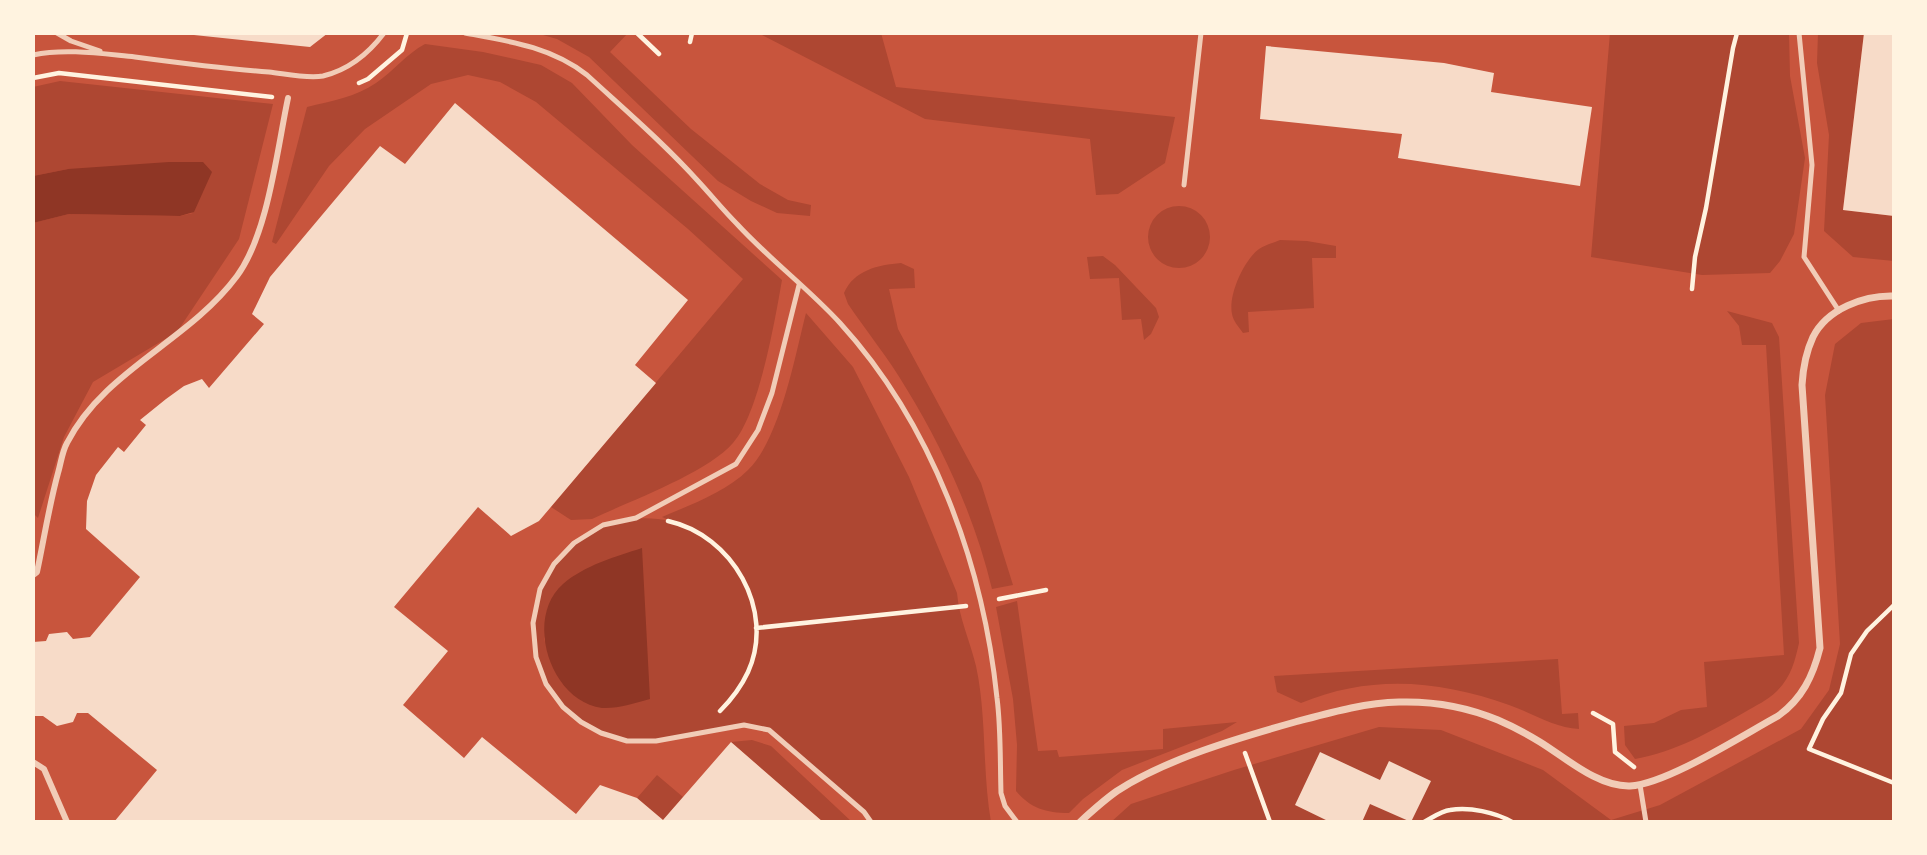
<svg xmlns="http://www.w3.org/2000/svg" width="1927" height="855" viewBox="0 0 1927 855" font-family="'Noto Serif',serif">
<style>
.green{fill:#ae4732;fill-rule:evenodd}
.water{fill:#8f3625}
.building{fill:#f7dbc8}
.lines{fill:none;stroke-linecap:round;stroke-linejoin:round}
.path{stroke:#fff3e0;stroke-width:4.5}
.service{stroke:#f1ccb7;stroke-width:5}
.pedestrian{stroke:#f1ccb7;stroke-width:6}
.minor{stroke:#f1ccb7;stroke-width:7}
</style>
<rect width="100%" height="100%" fill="#c8553d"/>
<path class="green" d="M536,33H628L610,52L691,129L760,184L788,200L811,205L810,216L777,213L751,201L718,181L589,57L557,39Z
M758,33H881L896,87L1175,117L1165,163L1118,194L1096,195L1090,139L925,119Z
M1610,33H1789L1790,76L1805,158L1794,234L1780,261L1770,273L1702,275L1591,257Z
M1818,33H1864L1843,210L1894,216V261L1853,257L1824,231L1829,135L1817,63Z
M425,44L483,52L541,65L572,83L632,145L782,280C775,320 759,414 733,443C707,473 630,501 592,519L571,520L551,507L743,279L688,229L536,102L500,82L468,75L431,84L365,129L329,166L276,244L272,242L307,107C331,101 356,97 376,83C394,71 406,54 425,44Z
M60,81L273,104L239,239L177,332L93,382L64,437L38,518L33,513V223L69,214L180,216L193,213L68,169L33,176V87Z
M1148 237a31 31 0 1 1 62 0a31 31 0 1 1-62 0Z
M1280,240L1307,241L1336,246V258H1312L1314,308L1248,312L1249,332L1243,333C1239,327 1233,321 1232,314C1228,295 1244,260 1259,249C1265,245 1273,243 1280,240Z
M1103,256L1115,265L1156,308L1159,317L1151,334L1144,340L1141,319L1122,320L1119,278L1090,279L1087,257Z
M901,263L914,269L915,288L889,289L898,329L981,483L1013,585L992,589C975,518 944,450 906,388C889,359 867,332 848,304L844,293C854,270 878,265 901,263Z
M1727,311L1772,323L1779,337L1799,643C1795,661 1791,677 1777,691C1768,700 1755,706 1745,712C1710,732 1675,752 1635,759L1625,745L1624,726L1654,723L1681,710L1707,707L1704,662L1784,655L1766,345H1742L1739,326Z
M806,313L853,367L909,477L957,593C959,618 970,641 976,666C987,717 982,770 991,822H871L864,812C841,792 818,773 795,753C787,746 777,733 766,730C748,723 732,727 714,731C667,739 628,752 586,723C577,717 567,711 560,703C493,619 564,498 671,521L662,517C690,505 726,492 748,470C780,439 795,356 806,313ZM562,585L544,642L547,610Z
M1894,319V822H1111L1131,804L1234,770L1379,727L1441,730L1543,770L1611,820L1660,805L1801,729L1829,690L1840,644L1825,395L1835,344L1861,323Z
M1017,601L1038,751L1057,750L1059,757L1163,749V729L1237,722L1222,731L1122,770L1083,799L1069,813C1046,813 1030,808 1016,791L1017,745L1013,699L996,607Z
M1558,659L1562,714L1578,713L1579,729C1555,728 1532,713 1509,705C1440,680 1370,674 1301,703L1277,692L1274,676Z
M752,740L771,746L852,822H823L731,742Z
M657,775L683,797L663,820L637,798Z"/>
<path class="water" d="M169,162H203L212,172L194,212L180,216L69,214L33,223V176L68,169Z
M642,548L650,699C635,703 617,709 602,708C550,701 524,618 563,584C585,565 615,557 642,548Z"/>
<path class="building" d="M194,33H328L310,47L194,35Z
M1864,33H1894V216L1843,210Z
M1266,46L1444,63L1494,73L1491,92L1592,107L1580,186L1398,158L1402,134L1260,119Z
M455,103L688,300L635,365L656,383L539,521L511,536L478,507L394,607L448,651L403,705L464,758L482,737L576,814L600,785L637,798L663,820L731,742L823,822H114L157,770L88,713H77L73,722L57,726L43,716H33V642L46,641L49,634L67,632L73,639L90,637L140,577L86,529L87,501L96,475L118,447L124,452L146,425L140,420L166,399L184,386L202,379L209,388L264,324L252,314L270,277L380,146L405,164Z
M1320,752L1380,780L1389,761L1431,781L1411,822L1370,804L1362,822H1330L1295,805Z"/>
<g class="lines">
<path class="path" d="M637,33L659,54
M690,42L692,33
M33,78L59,73L272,97
M359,83L368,79L402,50L407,33
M1692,289L1695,257L1706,208L1733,48L1737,33
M668,521C732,535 776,610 748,672C741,687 732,699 720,711
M999,599L1046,590
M1894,605L1867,631L1851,654L1841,693L1823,719L1809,749L1894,783
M756,628L966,606
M1593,713L1613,724L1615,752L1634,767
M1245,753L1270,822
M1424,822C1432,818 1441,811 1450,810C1470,807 1495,812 1512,822"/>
<path class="service" d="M57,33L71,41L100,51
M465,33C509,41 551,47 587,75C624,109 664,143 698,181C711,195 723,210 737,224C769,259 808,288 840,323C932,424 983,563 997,698C1001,729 1000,761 1001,793L1005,806L1017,822
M1799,33L1812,165L1804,257L1839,311
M33,55C66,48 103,54 135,57C180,63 225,69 269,72C286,74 308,79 323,76C348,70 369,53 384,33
M1184,185L1201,33
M799,285L772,393L758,430L736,464L636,518L603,525L574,543L554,564L540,589L533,623L536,657L546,684L563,707L581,722L601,733L627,741H656L744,725L769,730L864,812L871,822
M1640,785L1646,822"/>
<path class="pedestrian" d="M33,575L37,572C44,539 49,506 58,473C61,463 62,452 67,443C104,370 188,342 237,276C268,234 277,150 288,98
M33,762L44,769L67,822"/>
<path class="minor" d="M1080,822C1092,811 1104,800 1117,791C1166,759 1238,738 1295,722C1329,713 1363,703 1399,702C1432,701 1467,707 1498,720C1512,726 1527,734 1540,742C1566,758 1598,787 1630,786C1667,784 1743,735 1778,716C1802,699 1813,676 1820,648L1802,385C1803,368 1806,352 1813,337C1827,309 1864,295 1894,296"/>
</g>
<rect width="1927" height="855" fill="none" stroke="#fff3e0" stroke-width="70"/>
</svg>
